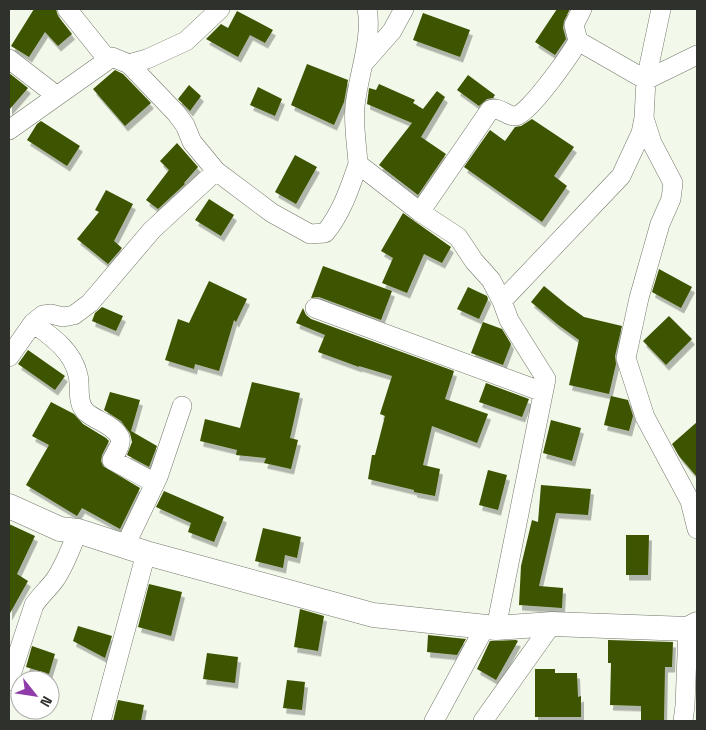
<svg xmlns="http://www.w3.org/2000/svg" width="706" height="730" viewBox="0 0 706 730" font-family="'Space Grotesk',sans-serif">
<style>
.building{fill:#3d5402;filter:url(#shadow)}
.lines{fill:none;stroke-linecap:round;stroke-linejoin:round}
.minor-casing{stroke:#72776b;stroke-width:20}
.tertiary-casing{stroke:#72776b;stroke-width:25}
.minor{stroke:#fff;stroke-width:19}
.tertiary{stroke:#fff;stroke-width:24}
</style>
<defs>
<filter id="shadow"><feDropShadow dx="3" dy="5.5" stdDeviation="0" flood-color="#0004"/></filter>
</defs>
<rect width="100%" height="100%" fill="#f2f8ea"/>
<path class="building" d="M34,9H56L58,16L72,34L58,46L45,32L29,57L11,46Z
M557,9H570L564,21L563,28L566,39L555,55L535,42Z
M237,11L273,30L265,43L250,35L238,57L206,39L221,24L228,28Z
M423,13L470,30L460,57L413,40Z
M307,64L348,80L344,102L334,125L291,105Z
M115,70L123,74L151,103L125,126L93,89Z
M9,73L28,88L9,110Z
M468,75L495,95L493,98L487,99L479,106L457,90Z
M379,84L415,100L413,103L423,109L437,91L445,97L421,137L446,154L418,195L379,165L412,123L367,104L369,88L376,90Z
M189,85L201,96L190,111L178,99Z
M258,87L282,99L275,116L250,105Z
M532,119L574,147L554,176L567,186L542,222L464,167L490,130L505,141L515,127L521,126Z
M41,121L80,146L67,166L27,140L37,124Z
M177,143L198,167L184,183L185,184L158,209L146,200L169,170L160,161Z
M295,155L317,167L296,204L275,192Z
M106,190L133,204L114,241L122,248L108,264L77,239L99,212L95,210Z
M209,199L234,215L221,236L195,220Z
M403,213L451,247L442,263L424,254L407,293L382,283L393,258L381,251Z
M323,266L392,291L381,320L319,297L311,298Z
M659,269L692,287L681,308L652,292Z
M209,281L247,299L236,322L234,320L219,371L195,364L194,369L165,360L178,319L189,323Z
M544,286L567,305L584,317L622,326L615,356L616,364L609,394L569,385L579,340L557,324L531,302Z
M468,287L487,296L488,299L479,319L457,309Z
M102,307L123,316L116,331L92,321L95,313Z
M303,308L306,315L311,319L454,371L445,399L488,414L477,443L432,426L423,465L440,469L435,496L414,492V490L368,479L372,455H375L385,416L380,414L392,376L359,366V367L318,352L325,335L296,323Z
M669,316L692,339L666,365L643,341Z
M483,322L502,329L511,344L503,365L471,353Z
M28,350L65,376L55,390L18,364Z
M252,382L300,393L290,438L298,440L291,469L264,463L266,458L236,455L237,450L200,441L205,419L240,428Z
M486,383L529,399L522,417L479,402Z
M110,392L140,400L131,431L157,446L149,467L127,455L132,442L130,433L121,421L104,410Z
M611,396L628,400L633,416L629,431L604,425Z
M51,402L74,414L83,424L106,438L109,441L102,455L101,461L103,466L140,488L120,529L82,508L77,516L26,485L49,445L32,436Z
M551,420L581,428L572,461L543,453Z
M697,422V477L679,456L672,444Z
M488,470L507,475L498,510L479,505Z
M541,485L591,489L588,515L556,513L539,586L563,588L562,608L519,605L521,566L532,520L538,522Z
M164,491L224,517L214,542L188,532L191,523L156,507Z
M9,524L35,536L17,574L28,581L9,615Z
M263,528L301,537L297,558L285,555L283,568L255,561Z
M626,535H649L648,575H626Z
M149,584L182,592L171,636L138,627Z
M300,609L324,616L318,651L294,647Z
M78,626L112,636L105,658L73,641Z
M428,635L466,639L457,655L427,652Z
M516,640L518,641L496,680L477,669L490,641Z
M608,640L673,642L672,667H665L664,721H641V706L610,705L611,663H608Z
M32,646L55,654L49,674L26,667Z
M207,653L238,657L235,683L203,679Z
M535,669H555V673H577L578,697L581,696V717H535Z
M287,680L305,682L302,710L283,708Z
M118,700L144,705L141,721H113Z"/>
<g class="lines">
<g class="minor-casing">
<path id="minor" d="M67,9L108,60
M367,9C373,37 358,76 355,106C353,125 357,145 358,164L420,212L458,237L474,261L491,280L502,301L509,320L546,379L496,628
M578,41L646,80L697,55
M9,59L57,96
M129,64L176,113L185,125L192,142L216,171L272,213L310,234L325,233C341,214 350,188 358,164
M363,64L392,31L404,9
M644,118L652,143L673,183L671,199L660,224L639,298L626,358L645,417L690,501L697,529
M9,130L112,57L129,64L147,59L186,41L220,9
M420,212L490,110C501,106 506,117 516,116C529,114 571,54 578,41L574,25L582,9
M502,301L621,176L641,133L644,118L646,80L661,9
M315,308L543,392
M33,323C52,337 72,350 78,375C81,387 76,402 86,412C96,421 115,425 120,438C122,444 115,454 112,460L155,483
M9,357L33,323L43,315L51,314L63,317L74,315L90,303L152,230L216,171
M125,546L158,477L182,406
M9,681L34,605C40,596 47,590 54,581C65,566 71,547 78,531
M101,721L146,553
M434,721L485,627
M483,721L552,624
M683,721L685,706L688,629"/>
</g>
<g class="tertiary-casing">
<path id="tertiary" d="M9,506L60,529L78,531L146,553L373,615L496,628L552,624L688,629L697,624"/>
</g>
<use href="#minor" class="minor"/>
<use href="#tertiary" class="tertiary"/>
</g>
<rect width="706" height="730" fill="none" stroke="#2f322c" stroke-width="20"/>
<g transform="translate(35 695) rotate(120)"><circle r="24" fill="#ffffff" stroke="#acadab"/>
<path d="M0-4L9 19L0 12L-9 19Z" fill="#8f3baa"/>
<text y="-8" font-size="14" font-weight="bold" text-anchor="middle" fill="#2f322c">N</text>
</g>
</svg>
